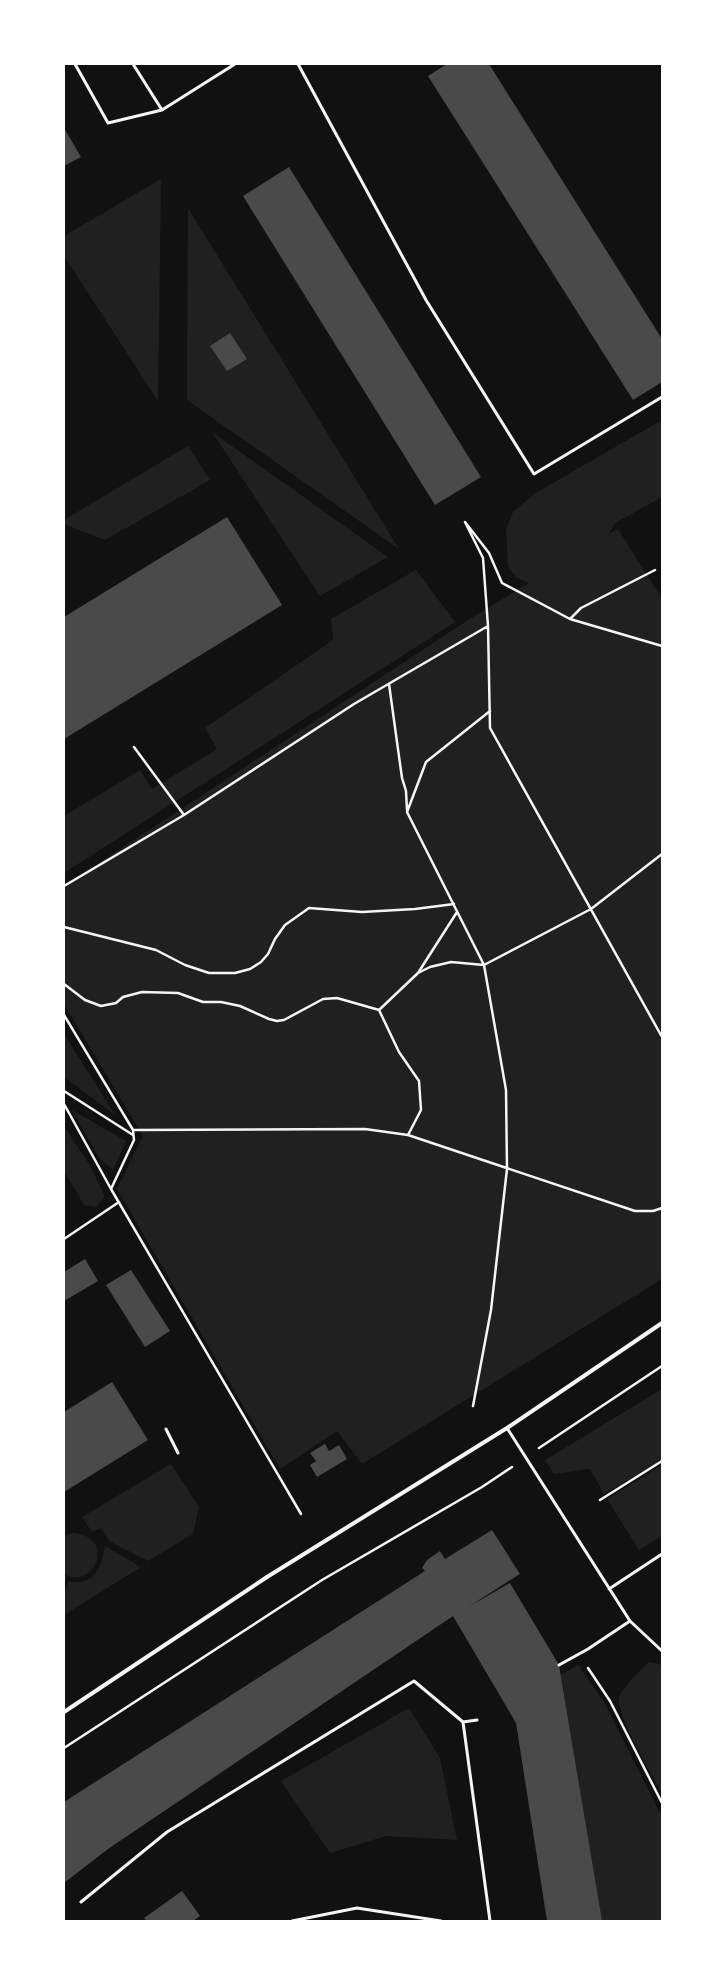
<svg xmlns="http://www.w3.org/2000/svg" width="726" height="1985" viewBox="0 0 726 1985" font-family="Inter,sans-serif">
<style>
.green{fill:#202020}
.building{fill:#4a4a4a}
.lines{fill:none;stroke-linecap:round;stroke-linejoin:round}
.path{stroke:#f5f5f5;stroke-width:2.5}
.service{stroke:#f5f5f5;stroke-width:3}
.minor{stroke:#f5f5f5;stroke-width:4}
</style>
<rect width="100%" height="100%" fill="#111"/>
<path class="green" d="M161,179L158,401L64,256V236Z
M188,208L399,549L187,400Z
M662,420V497L615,523L609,534L618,529L662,599V1279L362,1464L337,1431L280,1469L117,1189L143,1136L64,1004V886L465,622L529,583L516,577L508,566L506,530L513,512L534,494Z
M212,432L388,557L320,596Z
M188,446L210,480L105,540L64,524V520Z
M416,570L455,622L64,873V816L140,770L152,789L217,749L205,728L333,640L331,619Z
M64,1034L115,1115L64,1077Z
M72,1110L126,1141L113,1170L99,1158Z
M64,1126L91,1167L105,1197L95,1207L84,1205L64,1171Z
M662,1389V1460L604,1494L590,1469L554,1474L545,1460Z
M171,1464L199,1507L193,1534L148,1561L109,1541L101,1528L92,1532L82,1517Z
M662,1465V1536L639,1550L607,1499Z
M72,1533C117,1535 95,1591 64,1574V1536Z
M105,1546L141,1567L64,1615V1597L68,1581C95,1586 101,1569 105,1546Z
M649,1662L659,1664L662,1666V1794C652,1775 616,1715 619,1698C621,1688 642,1670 649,1662Z
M578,1665L604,1702L662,1817L661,1921H601L561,1675Z
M409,1708L440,1758L457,1840L386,1836L330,1853L281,1781Z"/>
<path class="building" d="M447,64H489L662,339V382L633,400L428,76Z
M64,128L81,157L64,166Z
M289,167L481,477L435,505L243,196Z
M230,333L247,359L227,371L210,346Z
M227,517L282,605L64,739V617Z
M85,1259L98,1281L64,1301V1272Z
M131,1270L170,1331L145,1347L106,1285Z
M112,1382L148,1440L64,1492V1412Z
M325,1444L329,1451L339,1445L347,1459L317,1477L310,1465L316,1461L310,1453Z
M492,1530L520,1574L468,1607L510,1583L559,1665L602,1921H547L516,1723L453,1616L108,1849L64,1883V1802L425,1571L422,1568L427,1560L440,1551L445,1559Z
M182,1891L200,1916L193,1921H147L144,1918Z"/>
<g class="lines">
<path class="path" d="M570,619L581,608L655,570
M662,646L570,619L502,583L489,553L465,522L483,558L488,626L490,728L662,1037
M389,684L402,778L406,791L407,810
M134,747L184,815L354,704L488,626
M64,886L184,815
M64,927L156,950L185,965L209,973H235L250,969L261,962L268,954L275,939L285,925L309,908L362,912L415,909L454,904
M418,973L430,967L451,962L484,965L591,909L662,854
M64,984L85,1000L101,1006L116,1003L123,997L142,992L178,993L203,1002H221L240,1006L269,1019L277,1021L284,1020L323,999L337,998L379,1010
M64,1015L133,1130L134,1140L111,1189L301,1514
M64,1091L133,1135
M64,1104L111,1189
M133,1130L365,1129L408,1135L635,1211H653L662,1208
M408,1135L421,1110L419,1081L399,1052L379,1010L418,973L457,912
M64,1239L119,1202
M473,1406L491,1310L507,1169L506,1090L484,965L407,812L426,762L490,711
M539,1448L662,1366
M600,1500L662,1461
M588,1668L610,1701L662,1803
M64,1748L322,1580L482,1487L512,1467"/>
<path class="service" d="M75,64L108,123L162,110
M133,64L162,110L235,64
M298,64L426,300L534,474L662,397
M507,1428L630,1621L662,1651
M166,1429L178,1453
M609,1589L662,1554
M559,1665L588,1649L630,1621
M463,1722L477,1720
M81,1902L167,1832L414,1681L463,1722L490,1921
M292,1921L357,1908L441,1921"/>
<path class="minor" d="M64,1712L267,1577L507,1428L662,1323"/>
</g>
<rect width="726" height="1985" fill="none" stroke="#ffffff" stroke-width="130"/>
</svg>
